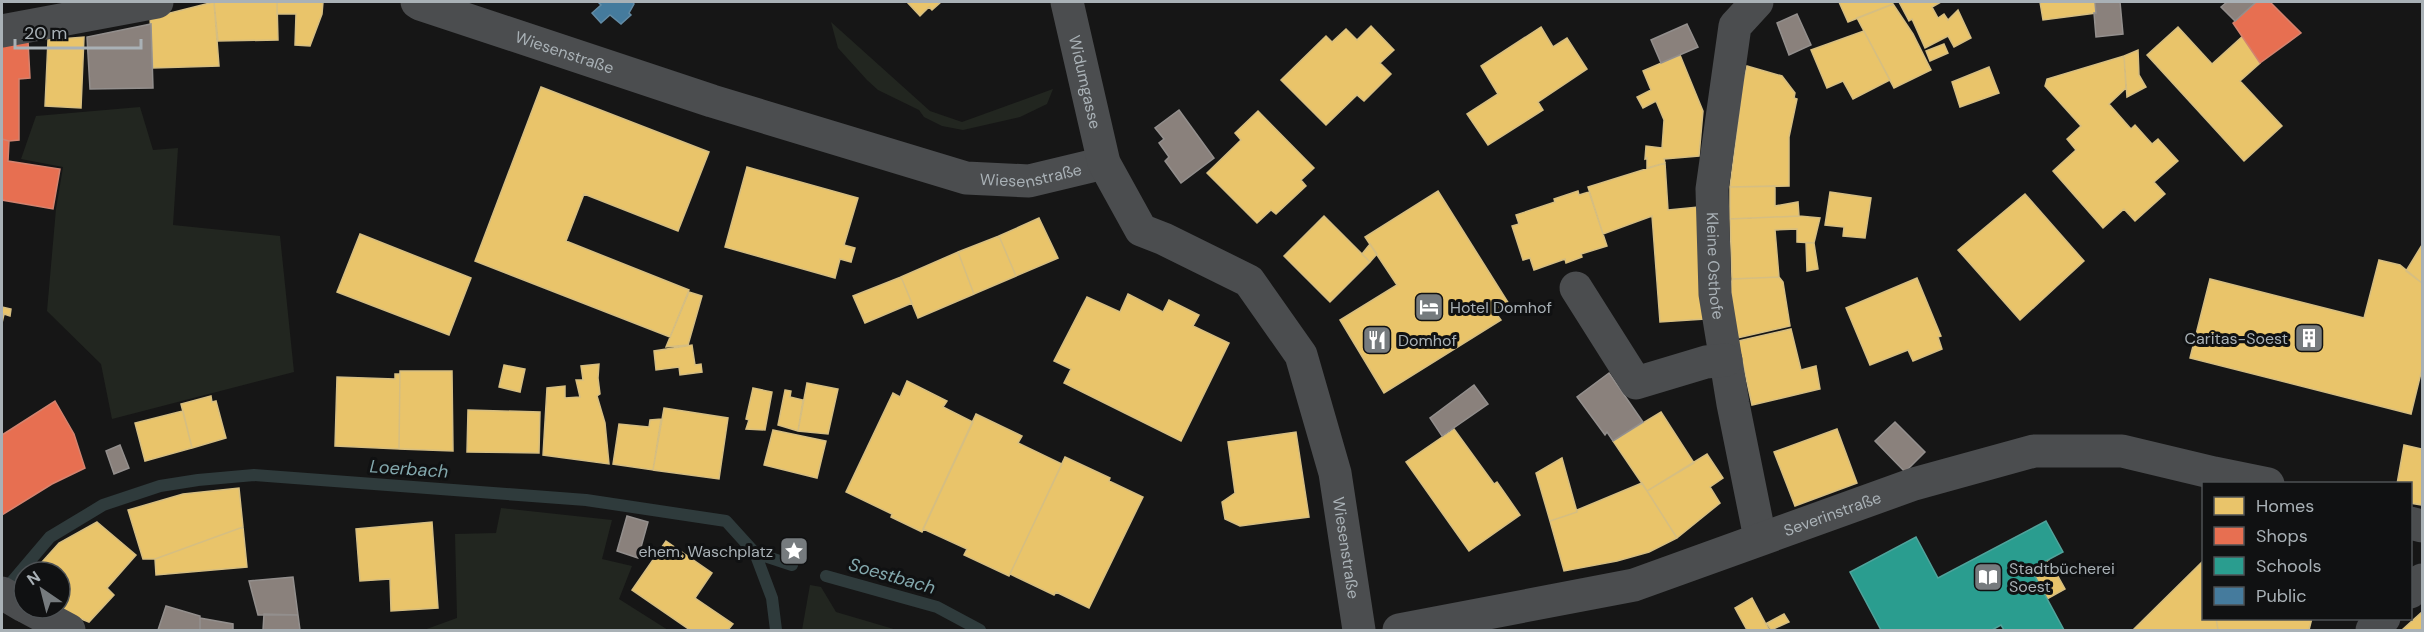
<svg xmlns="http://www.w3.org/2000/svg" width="2424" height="632" viewBox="0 0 2424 632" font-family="'DM Sans',sans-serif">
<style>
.green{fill:#222620}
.homes{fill:#e9c46a;stroke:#d6be81;stroke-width:1.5}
.shops{fill:#e76f51;stroke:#d4836f;stroke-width:1.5}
.schools{fill:#2a9d8f;stroke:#50a39b;stroke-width:1.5}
.public{fill:#457b9d;stroke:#638ba4;stroke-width:1.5}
.industry{fill:#8a817c;stroke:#938f8d;stroke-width:1.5}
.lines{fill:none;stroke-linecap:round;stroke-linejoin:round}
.stream{stroke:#2f3b3c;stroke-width:12}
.minor{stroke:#4b4d4f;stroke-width:33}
.labels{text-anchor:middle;stroke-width:6;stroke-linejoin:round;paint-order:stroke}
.street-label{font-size:16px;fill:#a9b1b6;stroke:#101112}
.poi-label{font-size:16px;fill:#a9b1b6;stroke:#101112;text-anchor:start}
.water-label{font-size:18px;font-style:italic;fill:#83a8ad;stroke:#101112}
</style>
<rect width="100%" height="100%" fill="#161616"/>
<path class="green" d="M831,22L930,111L962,122L1053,89L1047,104L1020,117L963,130L942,126L924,117L919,110L878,90L867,80L838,48Z
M140,107L153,150L178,148L173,225L280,236L294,372L112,419L101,364L47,311L56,209L63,167L21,159L36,116Z
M501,508L612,520L602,559L632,566L619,599L668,630H424L457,618L455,534L496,533Z
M810,585L821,587L836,612L897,630H802Z"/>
<path class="homes" d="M214,2L219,66L153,68L150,18Z
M214,2H277L278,40L218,41Z
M277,2H323L322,14L310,46L295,45L296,14H277Z
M907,2H941L932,10L929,7L920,16Z
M1839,2H1892L1893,4L1848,22Z
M1899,2H1941L1932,7L1938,18L1944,14L1948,20L1958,10L1971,38L1954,47L1948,36L1925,48L1912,19L1909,21Z
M2040,2H2095L2096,13L2043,20Z
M1893,4L1913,34L1931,70L1894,88L1857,18Z
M1371,26L1394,50L1380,63L1391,74L1364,101L1357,95L1326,125L1281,80L1326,36L1332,42L1346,29L1357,40Z
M1541,27L1553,47L1567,38L1587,69L1538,102L1543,110L1488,145L1467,114L1498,94L1481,66Z
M2178,27L2212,64L2243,36L2260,63L2240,81L2282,126L2244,161L2147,55Z
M1864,31L1890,80L1853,99L1843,81L1827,88L1811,50Z
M84,37L81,108L45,106L48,40Z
M1944,44L1948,53L1930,61L1926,51Z
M2138,50L2139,75L2146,87L2127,97L2124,56Z
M1680,55L1703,111L1699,156L1664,159L1665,163L1647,168V158L1645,159L1646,146L1662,148L1664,120L1656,101L1643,108L1637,97L1651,90L1643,71Z
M2124,56L2126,88L2109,104L2131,129L2135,125L2152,144L2158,139L2178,161L2154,182L2165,194L2135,221L2124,209L2103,228L2053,171L2076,150L2067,139L2081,126L2045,86L2047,79Z
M1747,66L1782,76L1795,93L1794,98L1797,99L1789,137V186L1730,187L1743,82Z
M1989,67L1999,93L1960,107L1952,82Z
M541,87L709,152L678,231L584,194L566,241L689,290L670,337L475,261Z
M1258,111L1314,168L1301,180L1306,186L1276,214L1271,210L1257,223L1207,173L1241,140L1235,133Z
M1665,163L1668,210L1698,207L1705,319L1660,322L1652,216L1603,234L1588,187Z
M747,167L858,198L844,245L855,248L851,262L840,259L835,278L725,247Z
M1775,186V206L1798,202L1799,216L1730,219V187Z
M1438,191L1509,304L1495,312L1501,320L1384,393L1340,320L1397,285L1365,237Z
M1578,191L1579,195L1589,192L1607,246L1581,254L1582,257L1566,263L1565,259L1534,270L1530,258L1523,260L1512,226L1519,224L1516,215L1555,202L1554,199Z
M1830,192L1871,198L1865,238L1843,236L1844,227L1825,225Z
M2025,194L2084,261L2020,320L1958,250Z
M1324,216L1370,262L1330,302L1284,256Z
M1799,216L1820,218L1814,243L1797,242V229L1775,230L1779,277L1732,279L1730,219Z
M1039,218L1058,258L1016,276L999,236Z
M360,234L471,278L449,335L337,292Z
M999,236L1016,276L974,294L958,252Z
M1806,243H1814L1818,269L1807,271Z
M1370,244L1377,254L1370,262L1362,254Z
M2422,245V283L2406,271Z
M958,252L974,294L918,318L901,277Z
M2379,260L2400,265L2422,283V369L2411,414L2190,358L2210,279L2364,318Z
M901,277L912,303L865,323L853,296Z
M1779,277L1783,282L1790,326L1737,338L1731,290L1732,279Z
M1917,278L1941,336L1938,337L1942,349L1913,361L1908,350L1870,365L1846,308Z
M689,292L702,296L688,345L666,347Z
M1128,294L1163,312L1169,300L1199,315L1193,326L1229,343L1181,441L1064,383L1071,369L1054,361L1087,297L1120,312Z
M2,307L11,309L10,316L4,314L2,323Z
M1791,329L1801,370L1816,366L1820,389L1752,405L1738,341Z
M692,345L695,365L701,364L702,372L680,375L679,367L656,370L654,351Z
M599,364L598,378L600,394L597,396L605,423L609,464L543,455L547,388L565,386V398L580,397L576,380H583L581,366Z
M504,365L525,369L520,392L499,387Z
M400,371H452L453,451L399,449Z
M395,374H400L399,449L335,446L337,377L395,379Z
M907,381L947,401L943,407L973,422L922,532L891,517L892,514L846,492L893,393L900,397Z
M807,383L838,389L828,434L798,431Z
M753,388L772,392L765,430L746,429L749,420L746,419Z
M785,390L791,391L790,397L803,400L798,431L778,425Z
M211,396L212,402L216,401L226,438L192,448L181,404Z
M664,408L728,418L719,479L653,470Z
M468,410L540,412L539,453L467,452Z
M183,411L192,448L145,461L135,423Z
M1661,412L1694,463L1647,491L1613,441Z
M976,414L1022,436L1018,443L1062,464L1009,576L964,555L967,549L923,529Z
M661,419L653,470L613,464L619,424L649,427L650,420Z
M1454,429L1494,484L1497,482L1520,515L1469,551L1406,462Z
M1837,429L1857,483L1795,506L1774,452Z
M773,430L826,441L817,478L764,465Z
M1296,432L1309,517L1240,526L1225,519L1222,502L1235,493L1228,442Z
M2404,445L2422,449V505L2410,503V484H2397Z
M1707,454L1723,478L1710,487L1720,503L1677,538L1647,491Z
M1065,457L1110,478L1109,481L1143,497L1089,608L1056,592L1054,595L1010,574Z
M1562,458L1577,512L1550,521L1536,473Z
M1642,483L1677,538L1649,552L1617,561L1564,571L1550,521L1577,512V510Z
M239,488L243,527L155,559H143L128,510L183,494Z
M97,522L136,555L107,588L114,595L89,622L69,614L60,605V572H33L59,543Z
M432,522L438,608L391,611L390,579L360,581L356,529Z
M243,527L247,567L156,575L155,559Z
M666,541L712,573L695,598L733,624L728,630H690L632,590Z
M2049,560L2065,589L2047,599L2031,569Z
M2204,560V618H2216L2218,630H2133Z
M1752,598L1769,630H1747L1735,608Z
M2422,612V630H2402Z
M1784,614L1789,622L1771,630L1767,623Z
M2216,618H2312L2309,630H2218Z"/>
<path class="shops" d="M2256,2H2270L2301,33L2260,63L2233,23Z
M28,41L30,78L19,79V140L9,141L2,139V45Z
M2,139L9,141L8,161L60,169L53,209L2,200Z
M55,401L74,434L85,468L52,484L2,515V435Z"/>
<path class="schools" d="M2046,521L2063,552L2031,569L2064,630H2004L2001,625L1992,630H1881L1850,572L1916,537L1938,578Z"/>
<path class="public" d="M598,2H633L634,4L629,13L631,15L621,24L610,15L601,23L592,13L601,5Z"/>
<path class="industry" d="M2095,2H2120L2123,34L2096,37L2094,13H2096Z
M2227,2H2256L2235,21L2221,7Z
M1797,14L1811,45L1789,55L1777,23Z
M151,24L153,88L90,89L87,37Z
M1687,24L1698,47L1661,63L1651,40Z
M1179,110L1214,158L1181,183L1165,161L1169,157L1159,143L1164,139L1155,128Z
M1609,373L1643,422L1613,441L1607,432L1605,435L1577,397Z
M1474,385L1488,404L1442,436L1430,418Z
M1895,422L1925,452L1905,472L1875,441Z
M120,445L129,468L114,474L106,451Z
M627,516L648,522L638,558L617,551Z
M293,577L298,615H258L249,581Z
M166,606L200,616V630H158Z
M264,614L298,615L300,630H263Z
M200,618L233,624V630H200Z"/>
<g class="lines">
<path class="stream" d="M755,553L792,565
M826,576L937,607L980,630
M4,591L50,537L103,505L160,486L198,480L254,475L586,500L726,521L755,553L772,598L776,630"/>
<g class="minor">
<path id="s1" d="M417,2L420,4L712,101L966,178L1029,181L1104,163"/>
<path id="s2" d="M1067,2L1104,163L1141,230L1164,239L1249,281L1301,355L1335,473L1359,630"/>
<path id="s3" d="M1757,2L1735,26L1712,189L1715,294L1733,404L1760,538"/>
<path d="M2,31L157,2"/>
<path d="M1576,288L1636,383L1706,362L1726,360"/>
<path d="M2410,523L2422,526"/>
<path d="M2410,592L2422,580"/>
<path d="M2,593L24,606"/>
<path d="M28,608L69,630"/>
<path id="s4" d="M1399,630L1634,585L1914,484L2034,451H2122L2214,473L2268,484"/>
<path d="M2372,630L2384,618"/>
</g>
</g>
<defs>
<g id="hotel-square" transform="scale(1.5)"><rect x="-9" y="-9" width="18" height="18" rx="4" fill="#767b7e" stroke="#101112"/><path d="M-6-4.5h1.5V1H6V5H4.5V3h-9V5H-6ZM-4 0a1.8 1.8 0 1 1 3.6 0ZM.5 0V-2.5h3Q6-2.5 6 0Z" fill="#fff"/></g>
<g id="building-square" transform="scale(1.5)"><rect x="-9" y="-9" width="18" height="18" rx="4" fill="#767b7e" stroke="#101112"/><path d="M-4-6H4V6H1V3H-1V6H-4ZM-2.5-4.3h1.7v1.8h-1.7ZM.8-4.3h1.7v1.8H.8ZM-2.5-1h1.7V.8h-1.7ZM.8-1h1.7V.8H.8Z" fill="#fff"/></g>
<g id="restaurant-square" transform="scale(1.5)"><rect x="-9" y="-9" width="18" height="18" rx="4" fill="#767b7e" stroke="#101112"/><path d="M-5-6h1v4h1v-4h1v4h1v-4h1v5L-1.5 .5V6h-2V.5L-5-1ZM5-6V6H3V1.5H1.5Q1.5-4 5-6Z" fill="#fff"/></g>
<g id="sight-square" transform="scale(1.5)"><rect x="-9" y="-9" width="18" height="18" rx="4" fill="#767b7e" stroke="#101112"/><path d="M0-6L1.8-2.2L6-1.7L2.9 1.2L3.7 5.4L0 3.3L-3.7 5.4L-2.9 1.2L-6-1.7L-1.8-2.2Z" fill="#fff"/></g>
<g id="library-square" transform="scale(1.5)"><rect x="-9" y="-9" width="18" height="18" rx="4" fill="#767b7e" stroke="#101112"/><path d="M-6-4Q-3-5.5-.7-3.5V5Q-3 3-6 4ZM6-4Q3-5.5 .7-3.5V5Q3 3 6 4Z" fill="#fff"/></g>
</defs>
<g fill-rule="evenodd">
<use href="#hotel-square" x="1429" y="307"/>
<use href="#building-square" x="2309" y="338"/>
<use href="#restaurant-square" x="1377" y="340"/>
<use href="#sight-square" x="794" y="551"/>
<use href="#library-square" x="1988" y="577"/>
</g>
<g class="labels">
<g class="street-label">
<text dy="6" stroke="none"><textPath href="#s1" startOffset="156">Wiesenstraße</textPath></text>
<text dy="6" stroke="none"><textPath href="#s2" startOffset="82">Widumgasse</textPath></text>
<text dy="6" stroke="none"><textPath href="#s1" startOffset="642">Wiesenstraße</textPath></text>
<text dy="6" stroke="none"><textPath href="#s3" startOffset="274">Kleine Osthofe</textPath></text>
<text dy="6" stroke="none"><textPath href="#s4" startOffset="450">Severinstraße</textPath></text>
<text dy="6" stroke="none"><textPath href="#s2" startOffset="650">Wiesenstraße</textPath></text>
</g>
<g class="poi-label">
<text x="1450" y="313">Hotel Domhof</text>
<text x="2288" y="344" text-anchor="end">Caritas-Soest</text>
<text x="1398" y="346">Domhof</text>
<text x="773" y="557" text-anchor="end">ehem. Waschplatz</text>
<text x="2009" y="574">Stadtbücherei<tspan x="2009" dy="18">Soest</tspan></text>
</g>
<g class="water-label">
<text transform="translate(409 469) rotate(4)" y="6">Loerbach</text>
<text transform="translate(892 576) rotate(16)" y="6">Soestbach</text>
</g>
</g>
<rect width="2424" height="632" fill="none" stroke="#a9b1b6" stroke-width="6"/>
<rect x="2202" y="482" width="210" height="138" fill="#101112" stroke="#4d5154" stroke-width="1.5"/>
<rect x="2214" y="497" width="30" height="18" fill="#e9c46a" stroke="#4d5154" stroke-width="1.5"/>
<text x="2256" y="512" font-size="18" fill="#a9b1b6">Homes</text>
<rect x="2214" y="527" width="30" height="18" fill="#e76f51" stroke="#4d5154" stroke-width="1.5"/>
<text x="2256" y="542" font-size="18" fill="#a9b1b6">Shops</text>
<rect x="2214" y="557" width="30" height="18" fill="#2a9d8f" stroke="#4d5154" stroke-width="1.5"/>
<text x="2256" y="572" font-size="18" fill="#a9b1b6">Schools</text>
<rect x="2214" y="587" width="30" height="18" fill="#457b9d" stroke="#4d5154" stroke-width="1.5"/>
<text x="2256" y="602" font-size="18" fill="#a9b1b6">Public</text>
<g transform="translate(42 590) rotate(325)"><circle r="28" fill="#101112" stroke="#4d5154" stroke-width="1.5"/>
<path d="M0-4.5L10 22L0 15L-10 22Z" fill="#767b7e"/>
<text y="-9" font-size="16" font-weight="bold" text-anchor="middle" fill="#a9b1b6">N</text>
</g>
<path d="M15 39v9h126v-9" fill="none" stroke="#a9b1b6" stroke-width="3"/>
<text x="24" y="39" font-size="18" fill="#a9b1b6" stroke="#101112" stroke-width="4.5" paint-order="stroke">20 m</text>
</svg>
